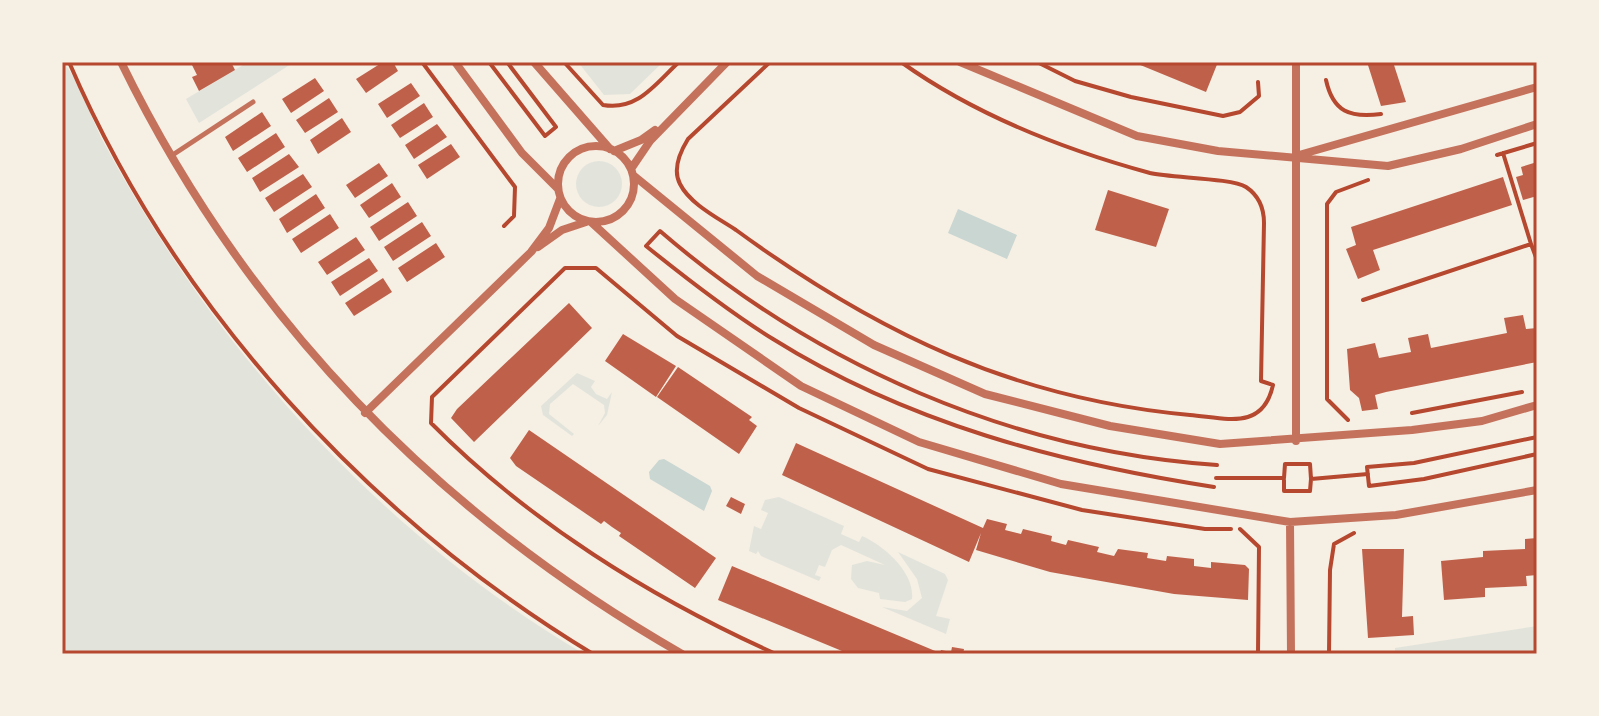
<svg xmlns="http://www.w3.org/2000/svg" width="1599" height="716" viewBox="0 0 1599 716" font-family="Mulish,sans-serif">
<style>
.green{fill:#e2e4dc}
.water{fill:#c9d6d2}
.building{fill:#bf614a}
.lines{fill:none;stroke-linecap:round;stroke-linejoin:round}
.path{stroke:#b5482f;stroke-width:4}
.service{stroke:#c5725c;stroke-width:5}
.minor{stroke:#c5725c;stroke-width:8}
.neatline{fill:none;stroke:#b5482f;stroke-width:3}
</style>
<rect width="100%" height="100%" fill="#f6efe4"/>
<path class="green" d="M62,62C75,71 94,124 103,141C122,177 143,212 165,246C271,409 416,555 584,654H62Z
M248,62L291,64L199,123L186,99Z
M578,62H663L630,94L604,95Z
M576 184a23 23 0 1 1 46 0a23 23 0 1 1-46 0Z
M577,373L595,381L591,387L596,394L607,399L612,392L607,415L598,426L605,413L604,405L573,384L550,404L549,414L574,434L572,436L543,415L541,406Z
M779,497L844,526L841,534L859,542L862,536C883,545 915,572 912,599L905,602L880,599L879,593L858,588L851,579L852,565L867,561L885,565L841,545L832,550L825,567L819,565L815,575L821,577L819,581L761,556L758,551L756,554L749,551L754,526L761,529L768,513L761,510L765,500Z
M898,552L945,574L948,580L936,616L950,619L946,634L882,607L907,611L922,598L917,579Z
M1537,626V654H1395V648Z"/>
<path class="water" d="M958,209L1017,235L1007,259L948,233Z
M664,459L710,486L712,491L704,511L650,479L649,472L659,460Z"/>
<path class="building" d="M198,62H231L235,70L199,91L192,77L197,75L192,65Z
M383,62H393L398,71L366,93L356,79Z
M1133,62H1218L1206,92Z
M1367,62H1393L1406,102L1381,106Z
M315,78L324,91L291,113L282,99Z
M411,83L420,96L387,118L378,104Z
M329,98L338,112L305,133L296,120Z
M424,103L433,117L400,138L391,125Z
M262,112L271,126L233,151L225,137Z
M342,118L351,132L318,154L310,140Z
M437,124L447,137L414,159L405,145Z
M276,133L285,147L247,172L238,158Z
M451,144L460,157L427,179L418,165Z
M289,154L299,167L260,192L252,178Z
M1537,162V196L1523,200L1516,177L1523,175L1521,167Z
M379,163L388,176L355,198L346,185Z
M303,174L312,187L274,212L265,198Z
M1503,177L1512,205L1373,250L1380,270L1358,279L1346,249L1356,245L1351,227Z
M392,183L401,197L369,218L360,205Z
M1108,190L1169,209L1156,247L1095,230Z
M316,194L325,208L287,233L279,219Z
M408,202L417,216L379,241L370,227Z
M330,214L339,228L301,253L292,239Z
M422,222L431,236L393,261L384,247Z
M356,237L365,250L327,275L318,262Z
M436,243L445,257L407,282L398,268Z
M369,258L378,271L340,296L331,282Z
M383,278L392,292L354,316L345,303Z
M569,303L592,328L474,442L451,418L457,409Z
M1523,315L1526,329L1537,328V362L1386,392L1375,395L1378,409L1362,411L1359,398L1350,390L1347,349L1375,343L1379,358L1411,352L1408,338L1428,334L1431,348L1507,333L1504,318Z
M623,334L676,366L656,397L605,361Z
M678,367L752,417L749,420L757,426L739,454L657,397Z
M529,430L716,558L695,588L619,536L621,533L612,527L604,521L601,524L516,466L510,458Z
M796,443L983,528L987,519L1007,524L1005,530L1021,534L1023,529L1052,536L1051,541L1066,545L1068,540L1099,547L1097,552L1114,556L1118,549L1148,553L1147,558L1166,561L1167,556L1194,559V566L1211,568V562L1245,565L1249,569L1248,600L1174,594L1050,572L976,550L981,533L969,562L782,475Z
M731,497L745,504L741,514L726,506Z
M1537,538V575L1526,576L1527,586L1485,588V597L1444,600L1441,561L1483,557V551L1525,549V539Z
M1362,549H1404L1402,617L1413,616L1414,635L1368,638Z
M732,566L940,653L941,650L951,652L952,647L964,649L963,654H853L842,651L718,600Z"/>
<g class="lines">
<path class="path" d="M69,62C174,306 367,517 593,654
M422,62L515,187L514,216L504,226
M489,62L545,136L556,127L507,62
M564,62L603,105C638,111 655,84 679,62
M770,62L688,139C680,152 672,169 680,184C690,204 718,218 736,230C877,333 1014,399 1190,415C1226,418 1263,431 1273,385L1261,381L1264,223C1264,208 1258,195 1246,187C1232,178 1171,178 1150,173C1062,149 975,115 901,62
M1037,62L1075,81L1131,97L1223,116L1240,112L1259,96L1258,82
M1326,80C1333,112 1350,118 1381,114
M1497,155L1537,143
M1531,244L1537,260
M1363,300L1531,244L1503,153
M1412,413L1522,392
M1348,420L1327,399V204L1336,192L1368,180
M1537,437L1414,463L1367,467L1369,486L1424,479L1537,454
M1216,478H1284L1285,464H1310L1311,479L1368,474
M1284,480V491H1310L1311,479
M1214,487C1059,463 907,423 773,339C729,312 687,279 646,246L660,231C815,365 1011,451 1217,465
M1240,529L1259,547L1258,654
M776,654C651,598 528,521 431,423L432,397L565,268H596L677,336L799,408L928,469L1082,510L1205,529H1231
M1329,654L1330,570L1334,544L1354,533"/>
<path class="service" d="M171,156L253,102"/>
<path class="minor" d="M121,62C246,318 436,513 682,654
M455,62L522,153L558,189
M534,62L610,149
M960,62L1137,136L1218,151L1388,166L1461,149L1537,124
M558 184a38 38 0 1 1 76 0a38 38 0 1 1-76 0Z
M614,151L641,140L655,130
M1299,155L1537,87
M631,169L650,141L727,62
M633,175L757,276L874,345L985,394L1110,426L1220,444L1412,430L1482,421L1537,405
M591,222L675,299L801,386L919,442L1061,484L1290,522L1396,515L1537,490
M538,247L562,230L586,222
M365,413L531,252L549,228L560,199
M1296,441V62
M1290,522L1291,654"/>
</g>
<rect width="1599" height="716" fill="none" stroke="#f6efe4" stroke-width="128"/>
<rect x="64" y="64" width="1471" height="588" class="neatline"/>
</svg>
